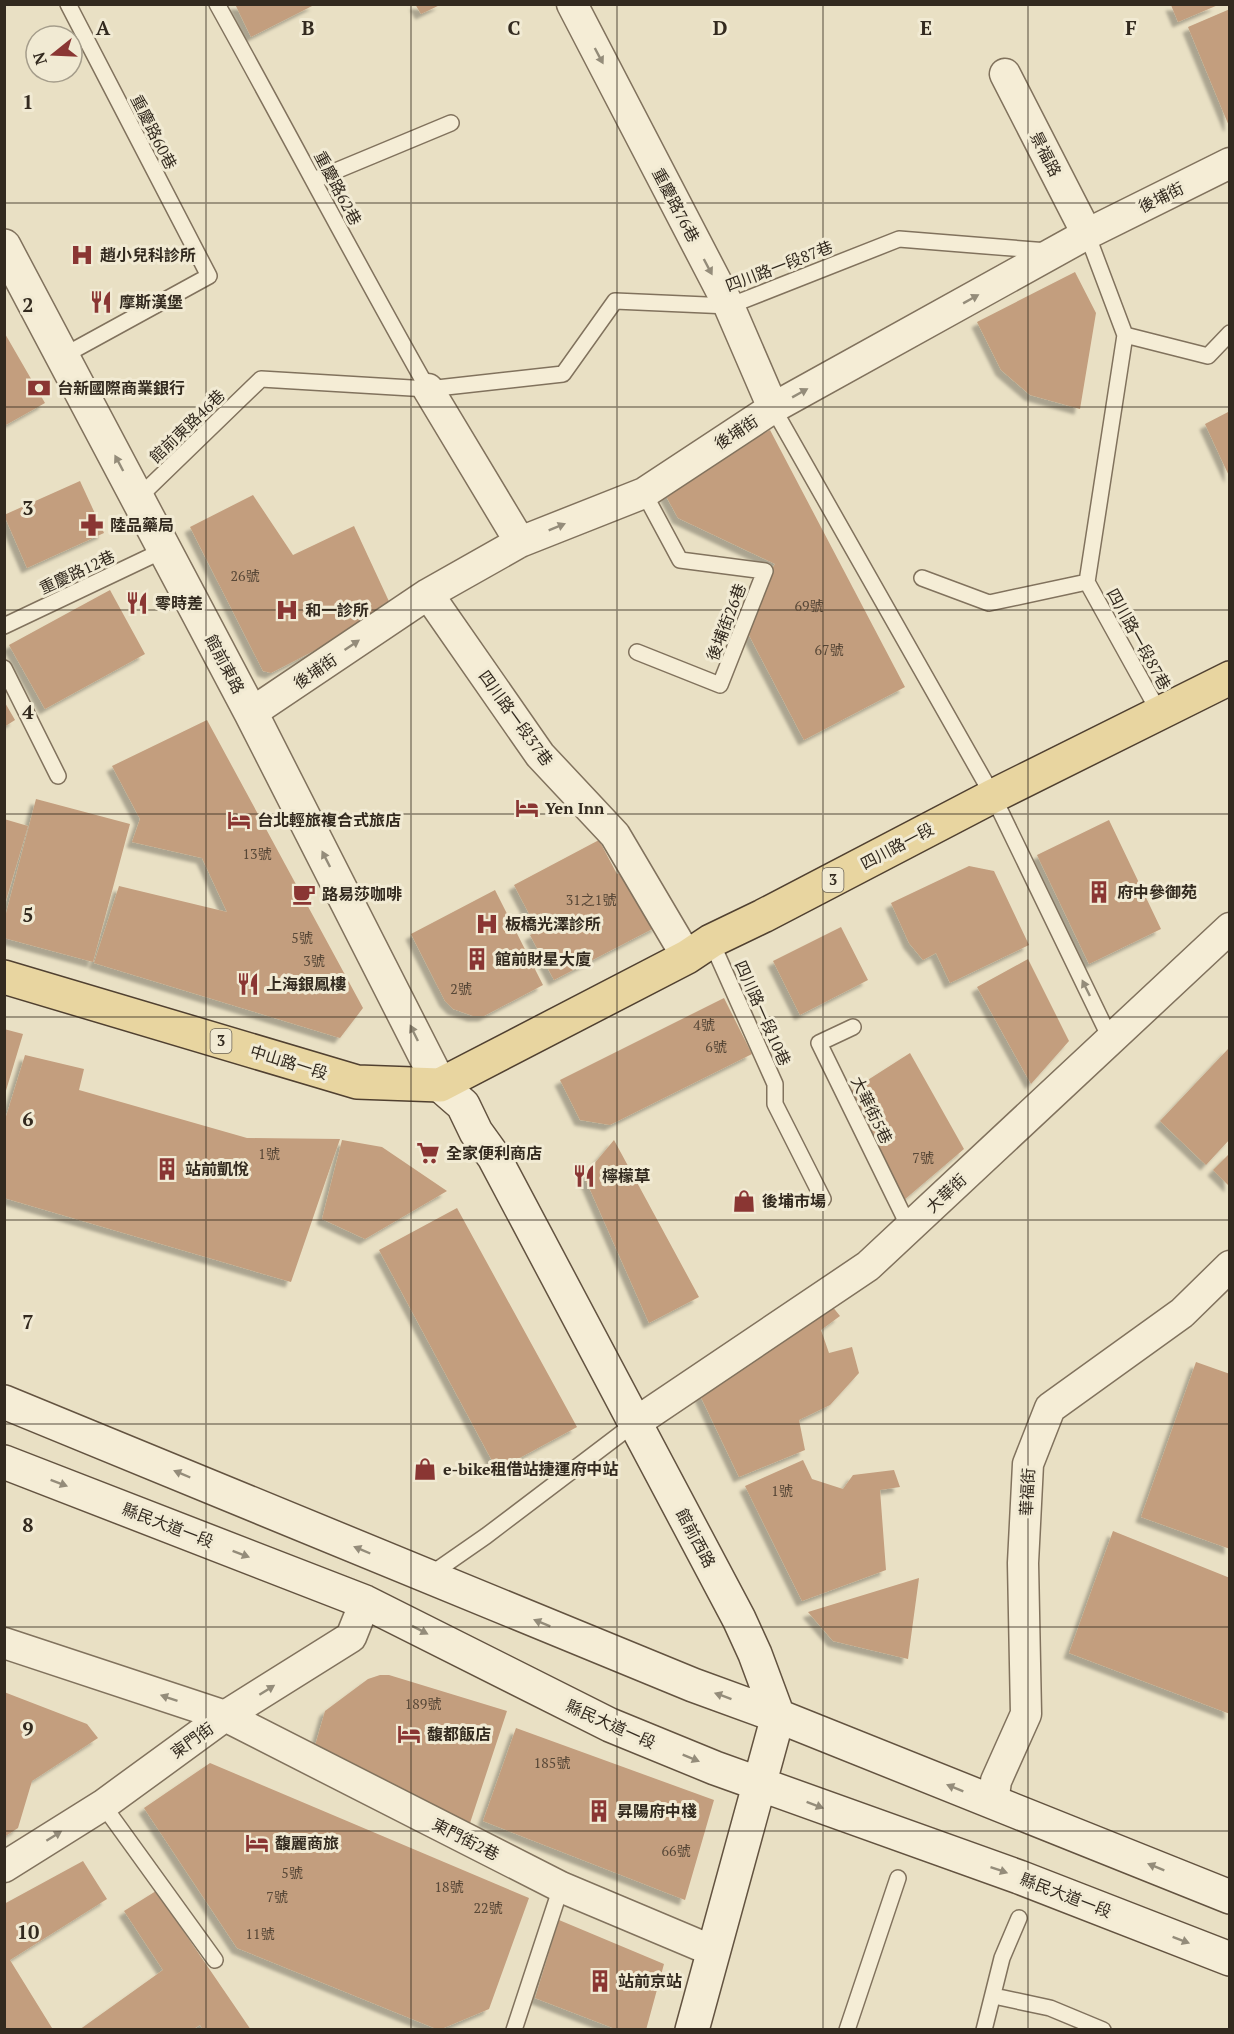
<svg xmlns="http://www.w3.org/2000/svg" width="1234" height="2034" viewBox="0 0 1234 2034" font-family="'PT Serif','Noto Sans TC',serif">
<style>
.building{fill:#c39e7e;filter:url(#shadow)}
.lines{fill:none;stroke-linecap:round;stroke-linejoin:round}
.service-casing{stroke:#81725d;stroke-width:18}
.minor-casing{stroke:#81725d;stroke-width:33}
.tertiary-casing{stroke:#81725d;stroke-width:36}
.secondary-casing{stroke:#635340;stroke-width:36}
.primary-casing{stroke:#504030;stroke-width:36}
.service{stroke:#f5edd6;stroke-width:15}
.minor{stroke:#f5edd6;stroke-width:30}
.tertiary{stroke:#f5edd6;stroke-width:33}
.secondary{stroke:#f5edd6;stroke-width:33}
.primary{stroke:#e8d5a0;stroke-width:33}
.oneway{fill:#948c7a}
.grid{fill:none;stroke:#332a1f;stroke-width:1.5;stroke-opacity:0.55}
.labels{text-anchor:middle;stroke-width:6;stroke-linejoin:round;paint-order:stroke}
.number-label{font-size:14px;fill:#574737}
.shield{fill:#f1ead3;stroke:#6c6455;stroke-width:1.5}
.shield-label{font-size:15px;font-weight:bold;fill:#332a1f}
.street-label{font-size:16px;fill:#332a1f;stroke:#f1ead3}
.poi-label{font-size:16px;font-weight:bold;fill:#332a1f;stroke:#f1ead3;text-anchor:start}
.grid-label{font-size:20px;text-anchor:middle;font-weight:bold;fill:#332a1f;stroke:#f1ead3;stroke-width:6;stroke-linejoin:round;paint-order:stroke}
</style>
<defs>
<filter id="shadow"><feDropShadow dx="-5.5" dy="5.5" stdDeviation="1.5" flood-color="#0004"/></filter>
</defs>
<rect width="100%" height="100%" fill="#e9e0c4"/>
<path class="building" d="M235,4H316L251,37Z
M415,4H442L421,14Z
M1171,5H1218L1178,22Z
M1230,9V126H1229L1188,27Z
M1075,272L1096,313L1080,409L1030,395L1001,370L977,322Z
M4,332L45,403L4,426Z
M1230,411V478L1205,424Z
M770,430L905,687L804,740L740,618L775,564L678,518L661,487Z
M80,481L104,533L27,568L4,515Z
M253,495L293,555L354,526L393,610L271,673L263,671L190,527Z
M110,590L145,654L45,709L9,645Z
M4,701L15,720L4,727Z
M207,720L363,1008L340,1038L94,963L119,886L227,912L202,858L132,842L140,819L112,766Z
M36,799L130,824L93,962L4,938V921Z
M4,819L28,826L5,904H4Z
M1109,820L1161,929L1089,964L1037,855Z
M599,840L617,874L628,869L658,926L554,980L530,935L538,931L514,885Z
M969,866L994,871L1029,945L950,983L936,953L923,960L909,943L891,903Z
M495,890L543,985L484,1016H473L453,1009L445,1001L411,934Z
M841,927L868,980L800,1015L773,961Z
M1028,959L1069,1041L1031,1084L977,987Z
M724,998L752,1054L610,1125L580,1120L560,1080Z
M4,1029L23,1034L5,1094H4Z
M1228,1049L1230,1050V1139L1206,1165L1160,1121Z
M910,1053L964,1149L904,1200L849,1092Z
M25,1055L84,1069L79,1090L247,1138L340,1139L291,1282L4,1198V1123Z
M342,1140L382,1147L447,1191L365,1239L322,1219Z
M614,1140L699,1297L649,1323L584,1176Z
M1230,1153V1187L1213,1170Z
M457,1208L577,1427L497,1470L379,1250Z
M828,1301L840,1316L821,1330L829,1353L852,1347L859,1373L830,1405L799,1420L805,1450L739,1477L698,1391Z
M1196,1362L1230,1374V1549L1141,1517Z
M803,1460L812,1479L843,1489L853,1475L894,1470L900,1487L880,1490L886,1570L802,1601L745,1486Z
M1113,1531L1230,1578V1714L1069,1653Z
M919,1578L908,1659L833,1641L808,1612Z
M380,1675H389L507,1711L470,1823L312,1756L325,1711L368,1679Z
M4,1692L87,1724L98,1738L32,1781L18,1828L4,1837Z
M516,1728L714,1800L685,1900L483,1821Z
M210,1763L529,1898L489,2009L439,2030L237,1948L144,1808Z
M83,1861L107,1899L10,1960L52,2028L49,2030H4V1904Z
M156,1891L251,2030H203L200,2025L192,2030H79L163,1970L124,1911Z
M559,1920L664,1964L646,2030H618L535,1998Z"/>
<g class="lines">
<g class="service-casing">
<path id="service" d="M217,4C288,132 356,262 428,389
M314,180L451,123
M1087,234L1125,335L1087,582L1159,712
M1125,335L1208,356L1230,333
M63,356L209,276L68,4
M773,408L993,796L1111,1040
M138,498L261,379L428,389L563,374L615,301L729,306L899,239L1048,251
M922,578L989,603L1087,582
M4,626L164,550
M637,652L720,685L765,571L680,560L644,493
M4,668L58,776
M711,941L775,1084V1104L823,1199
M853,1027L819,1043L909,1227
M427,1577L486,1536L635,1423
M103,1805L215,1960
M994,1996L1050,2008L1103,2030
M514,2030L561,1887
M847,2030L898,1878
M984,2030L1002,1958L1019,1918"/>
</g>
<g class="minor-casing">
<path id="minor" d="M572,4L729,306L773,408
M1005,74L1087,234
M428,389L520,542
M428,594L540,755L615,835L687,957
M251,713L428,594L520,542L644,493L773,408L1087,234L1230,163
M635,1423L868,1266L1230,928
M4,1643L225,1716L561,1887L713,1951
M993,1803L996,1781L1026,1714L1023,1563L1028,1464L1050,1408L1182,1313L1230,1266
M4,1867L103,1805L225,1716L351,1637L365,1602"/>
</g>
<g class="tertiary-casing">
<path id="tertiary" d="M4,246L251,713L440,1085"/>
</g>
<g class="secondary-casing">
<path id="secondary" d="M440,1085L463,1105L476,1132L494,1157L739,1619L755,1654L778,1716L692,2030
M4,1402L693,1685L778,1716L1230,1897
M4,1462L365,1602L610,1725L715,1768L1019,1877L1230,1959"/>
</g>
<g class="primary-casing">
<path id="primary" d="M4,977L357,1082L440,1085L687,957L711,941L763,916L993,796L1230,678"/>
</g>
<use href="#service" class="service"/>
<use href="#minor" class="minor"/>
<use href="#tertiary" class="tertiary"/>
<use href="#secondary" class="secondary"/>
<use href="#primary" class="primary"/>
</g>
<defs><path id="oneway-solid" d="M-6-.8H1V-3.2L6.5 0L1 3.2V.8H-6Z" transform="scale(1.5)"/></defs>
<g class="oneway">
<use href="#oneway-solid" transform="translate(599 56) rotate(62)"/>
<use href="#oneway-solid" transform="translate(708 267) rotate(62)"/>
<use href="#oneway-solid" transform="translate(971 299) rotate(-29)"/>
<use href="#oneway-solid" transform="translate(800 393) rotate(-29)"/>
<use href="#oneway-solid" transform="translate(119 463) rotate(-118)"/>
<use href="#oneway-solid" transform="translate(557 527) rotate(-22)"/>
<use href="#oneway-solid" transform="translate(352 645) rotate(-34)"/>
<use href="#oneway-solid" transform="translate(326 859) rotate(-117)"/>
<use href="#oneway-solid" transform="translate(1086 988) rotate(-116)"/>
<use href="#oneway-solid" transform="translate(414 1033) rotate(-116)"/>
<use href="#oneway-solid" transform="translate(182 1474) rotate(-157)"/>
<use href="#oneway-solid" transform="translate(59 1483) rotate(21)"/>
<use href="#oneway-solid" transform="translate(362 1550) rotate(-157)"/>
<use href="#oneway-solid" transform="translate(241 1554) rotate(21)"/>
<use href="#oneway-solid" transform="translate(542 1623) rotate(-158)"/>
<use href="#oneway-solid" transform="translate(420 1630) rotate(27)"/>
<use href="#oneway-solid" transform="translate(267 1690) rotate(-32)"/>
<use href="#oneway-solid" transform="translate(723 1696) rotate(-160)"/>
<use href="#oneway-solid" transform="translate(169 1698) rotate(-161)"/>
<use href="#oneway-solid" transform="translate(691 1758) rotate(22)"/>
<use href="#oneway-solid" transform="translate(955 1788) rotate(-158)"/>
<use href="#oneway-solid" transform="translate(815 1805) rotate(21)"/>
<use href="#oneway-solid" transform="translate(54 1836) rotate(-32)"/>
<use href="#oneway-solid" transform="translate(1156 1867) rotate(-158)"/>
<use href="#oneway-solid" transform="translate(999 1870) rotate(19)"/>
<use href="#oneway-solid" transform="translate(1181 1940) rotate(21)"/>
</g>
<path class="grid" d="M206,4V2030M411,4V2030M617,4V2030M823,4V2030M1028,4V2030M4,203H1230M4,407H1230M4,610H1230M4,814H1230M4,1017H1230M4,1220H1230M4,1424H1230M4,1627H1230M4,1831H1230"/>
<defs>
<g id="hospital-bare" transform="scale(1.8)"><path d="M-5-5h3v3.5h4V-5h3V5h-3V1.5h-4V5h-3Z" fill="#8a3633" stroke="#f1ead3" stroke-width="2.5" paint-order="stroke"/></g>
<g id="restaurant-bare" transform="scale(1.8)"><path d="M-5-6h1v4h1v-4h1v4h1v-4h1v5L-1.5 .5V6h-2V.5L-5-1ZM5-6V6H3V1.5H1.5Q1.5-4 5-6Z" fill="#8a3633" stroke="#f1ead3" stroke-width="2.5" paint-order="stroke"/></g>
<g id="bank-bare" transform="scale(1.8)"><path d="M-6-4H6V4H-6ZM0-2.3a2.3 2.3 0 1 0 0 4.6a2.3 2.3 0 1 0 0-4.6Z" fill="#8a3633" stroke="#f1ead3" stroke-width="2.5" paint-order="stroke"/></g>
<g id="pharmacy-bare" transform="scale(1.8)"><path d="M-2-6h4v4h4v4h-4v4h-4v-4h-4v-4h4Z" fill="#8a3633" stroke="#f1ead3" stroke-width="2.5" paint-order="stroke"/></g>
<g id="hotel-bare" transform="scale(1.8)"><path d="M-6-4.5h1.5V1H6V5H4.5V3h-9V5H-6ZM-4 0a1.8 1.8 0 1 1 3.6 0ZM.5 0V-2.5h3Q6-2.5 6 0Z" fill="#8a3633" stroke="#f1ead3" stroke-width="2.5" paint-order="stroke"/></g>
<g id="building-bare" transform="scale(1.8)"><path d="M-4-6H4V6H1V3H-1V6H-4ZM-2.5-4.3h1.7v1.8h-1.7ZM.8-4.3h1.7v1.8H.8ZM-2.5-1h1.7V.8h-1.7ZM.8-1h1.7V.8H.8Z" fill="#8a3633" stroke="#f1ead3" stroke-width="2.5" paint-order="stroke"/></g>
<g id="cafe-bare" transform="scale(1.8)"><path d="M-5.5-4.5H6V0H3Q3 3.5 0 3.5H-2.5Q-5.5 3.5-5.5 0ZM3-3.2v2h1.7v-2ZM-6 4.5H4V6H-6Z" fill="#8a3633" stroke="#f1ead3" stroke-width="2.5" paint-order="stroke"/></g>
<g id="supermarket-bare" transform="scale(1.8)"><path d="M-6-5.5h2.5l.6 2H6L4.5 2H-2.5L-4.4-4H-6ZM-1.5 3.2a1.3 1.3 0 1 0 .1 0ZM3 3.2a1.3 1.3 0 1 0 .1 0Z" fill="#8a3633" stroke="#f1ead3" stroke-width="2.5" paint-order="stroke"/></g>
<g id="shop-bare" transform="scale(1.8)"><path d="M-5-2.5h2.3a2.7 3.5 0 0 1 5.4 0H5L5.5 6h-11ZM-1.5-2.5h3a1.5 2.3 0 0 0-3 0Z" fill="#8a3633" stroke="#f1ead3" stroke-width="2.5" paint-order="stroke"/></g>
</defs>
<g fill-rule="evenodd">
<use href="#hospital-bare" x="82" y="255"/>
<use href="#restaurant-bare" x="101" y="302"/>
<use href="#bank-bare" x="39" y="388"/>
<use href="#pharmacy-bare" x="92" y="525"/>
<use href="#restaurant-bare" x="137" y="603"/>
<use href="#hospital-bare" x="287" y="610"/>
<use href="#hotel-bare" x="527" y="808"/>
<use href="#hotel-bare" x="239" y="820"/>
<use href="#building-bare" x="1099" y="892"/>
<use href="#cafe-bare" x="304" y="894"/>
<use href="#hospital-bare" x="487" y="924"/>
<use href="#building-bare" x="477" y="959"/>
<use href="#restaurant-bare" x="248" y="984"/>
<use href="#supermarket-bare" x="428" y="1153"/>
<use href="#building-bare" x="167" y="1169"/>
<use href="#restaurant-bare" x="584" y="1176"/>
<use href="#shop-bare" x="744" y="1201"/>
<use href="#shop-bare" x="425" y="1469"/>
<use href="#hotel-bare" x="409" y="1734"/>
<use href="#building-bare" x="599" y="1811"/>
<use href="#hotel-bare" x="257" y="1843"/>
<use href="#building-bare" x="600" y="1981"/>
</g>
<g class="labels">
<g class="number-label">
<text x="245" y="581">26號</text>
<text x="809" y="611">69號</text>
<text x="829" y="655">67號</text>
<text x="257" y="859">13號</text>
<text x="591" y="905">31之1號</text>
<text x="302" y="943">5號</text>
<text x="314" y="966">3號</text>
<text x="461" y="994">2號</text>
<text x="704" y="1030">4號</text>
<text x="716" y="1052">6號</text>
<text x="269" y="1159">1號</text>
<text x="923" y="1163">7號</text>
<text x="782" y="1496">1號</text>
<text x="423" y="1709">189號</text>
<text x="552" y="1768">185號</text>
<text x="676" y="1856">66號</text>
<text x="292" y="1878">5號</text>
<text x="449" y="1892">18號</text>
<text x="277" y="1902">7號</text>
<text x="488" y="1913">22號</text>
<text x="260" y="1939">11號</text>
</g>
<g class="shield">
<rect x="822.5" y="868" width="21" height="24" rx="4.5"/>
<rect x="210.5" y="1029" width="21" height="24" rx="4.5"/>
</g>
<g class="shield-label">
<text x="833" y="885">3</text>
<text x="221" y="1046">3</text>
</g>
<g class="street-label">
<text transform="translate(154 132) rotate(63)" y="6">重慶路60巷</text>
<text transform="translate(1046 154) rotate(63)" y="6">景福路</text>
<text transform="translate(338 188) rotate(62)" y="6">重慶路62巷</text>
<text transform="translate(1161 197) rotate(-26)" y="6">後埔街</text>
<text transform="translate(676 205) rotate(62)" y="6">重慶路76巷</text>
<text transform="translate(779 266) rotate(-21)" y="6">四川路一段87巷</text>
<text transform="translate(187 426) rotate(-44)" y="6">館前東路46巷</text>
<text transform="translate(736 432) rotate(-33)" y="6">後埔街</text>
<text transform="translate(77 572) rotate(-25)" y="6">重慶路12巷</text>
<text transform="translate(726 622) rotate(-69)" y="6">後埔街26巷</text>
<text transform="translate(1139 639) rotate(61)" y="6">四川路一段87巷</text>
<text transform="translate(225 664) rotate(62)" y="6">館前東路</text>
<text transform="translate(315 671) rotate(-34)" y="6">後埔街</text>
<text transform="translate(516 718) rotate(54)" y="6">四川路一段37巷</text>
<text transform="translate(897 846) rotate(-28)" y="6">四川路一段</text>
<text transform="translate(763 1013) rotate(66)" y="6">四川路一段10巷</text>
<text transform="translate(289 1062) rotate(17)" y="6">中山路一段</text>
<text transform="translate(872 1110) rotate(64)" y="6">大華街5巷</text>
<text transform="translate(946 1193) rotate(-43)" y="6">大華街</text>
<text transform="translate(1027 1492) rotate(-87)" y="6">華福街</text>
<text transform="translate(168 1525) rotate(21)" y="6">縣民大道一段</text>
<text transform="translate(696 1538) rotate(62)" y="6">館前西路</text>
<text transform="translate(611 1724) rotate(24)" y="6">縣民大道一段</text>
<text transform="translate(192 1740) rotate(-36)" y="6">東門街</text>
<text transform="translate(466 1839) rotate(27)" y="6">東門街2巷</text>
<text transform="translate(1066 1895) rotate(21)" y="6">縣民大道一段</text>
</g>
<g class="poi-label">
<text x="100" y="261">趙小兒科診所</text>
<text x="119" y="308">摩斯漢堡</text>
<text x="57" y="394">台新國際商業銀行</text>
<text x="110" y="531">陸品藥局</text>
<text x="155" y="609">零時差</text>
<text x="305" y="616">和一診所</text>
<text x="545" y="814">Yen Inn</text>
<text x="257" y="826">台北輕旅複合式旅店</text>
<text x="1117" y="898">府中參御苑</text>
<text x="322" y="900">路易莎咖啡</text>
<text x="505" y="930">板橋光澤診所</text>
<text x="495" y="965">館前財星大廈</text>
<text x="266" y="990">上海銀鳳樓</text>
<text x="446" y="1159">全家便利商店</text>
<text x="185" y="1175">站前凱悅</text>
<text x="602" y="1182">檸檬草</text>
<text x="762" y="1207">後埔市場</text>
<text x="443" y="1475">e-bike租借站捷運府中站</text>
<text x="427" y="1740">馥都飯店</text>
<text x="617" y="1817">昇陽府中棧</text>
<text x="275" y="1849">馥麗商旅</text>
<text x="618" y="1987">站前京站</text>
</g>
</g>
<g class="grid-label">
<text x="103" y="35">A</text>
<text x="308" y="35">B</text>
<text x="514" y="35">C</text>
<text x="720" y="35">D</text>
<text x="926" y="35">E</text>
<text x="1131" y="35">F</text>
<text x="28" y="109">1</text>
<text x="28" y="312">2</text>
<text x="28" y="515">3</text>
<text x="28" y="719">4</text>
<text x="28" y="922">5</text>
<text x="28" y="1126">6</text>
<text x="28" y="1329">7</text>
<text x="28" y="1532">8</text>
<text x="28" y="1736">9</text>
<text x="28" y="1939">10</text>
</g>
<rect width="1234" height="2034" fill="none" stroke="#332a1f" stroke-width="12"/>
<g transform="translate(54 54) rotate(252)"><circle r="28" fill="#f1ead3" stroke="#a59d8b" stroke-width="1.5"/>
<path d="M0-4.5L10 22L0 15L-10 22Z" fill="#8a3633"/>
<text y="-9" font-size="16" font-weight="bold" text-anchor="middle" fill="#332a1f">N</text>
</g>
</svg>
